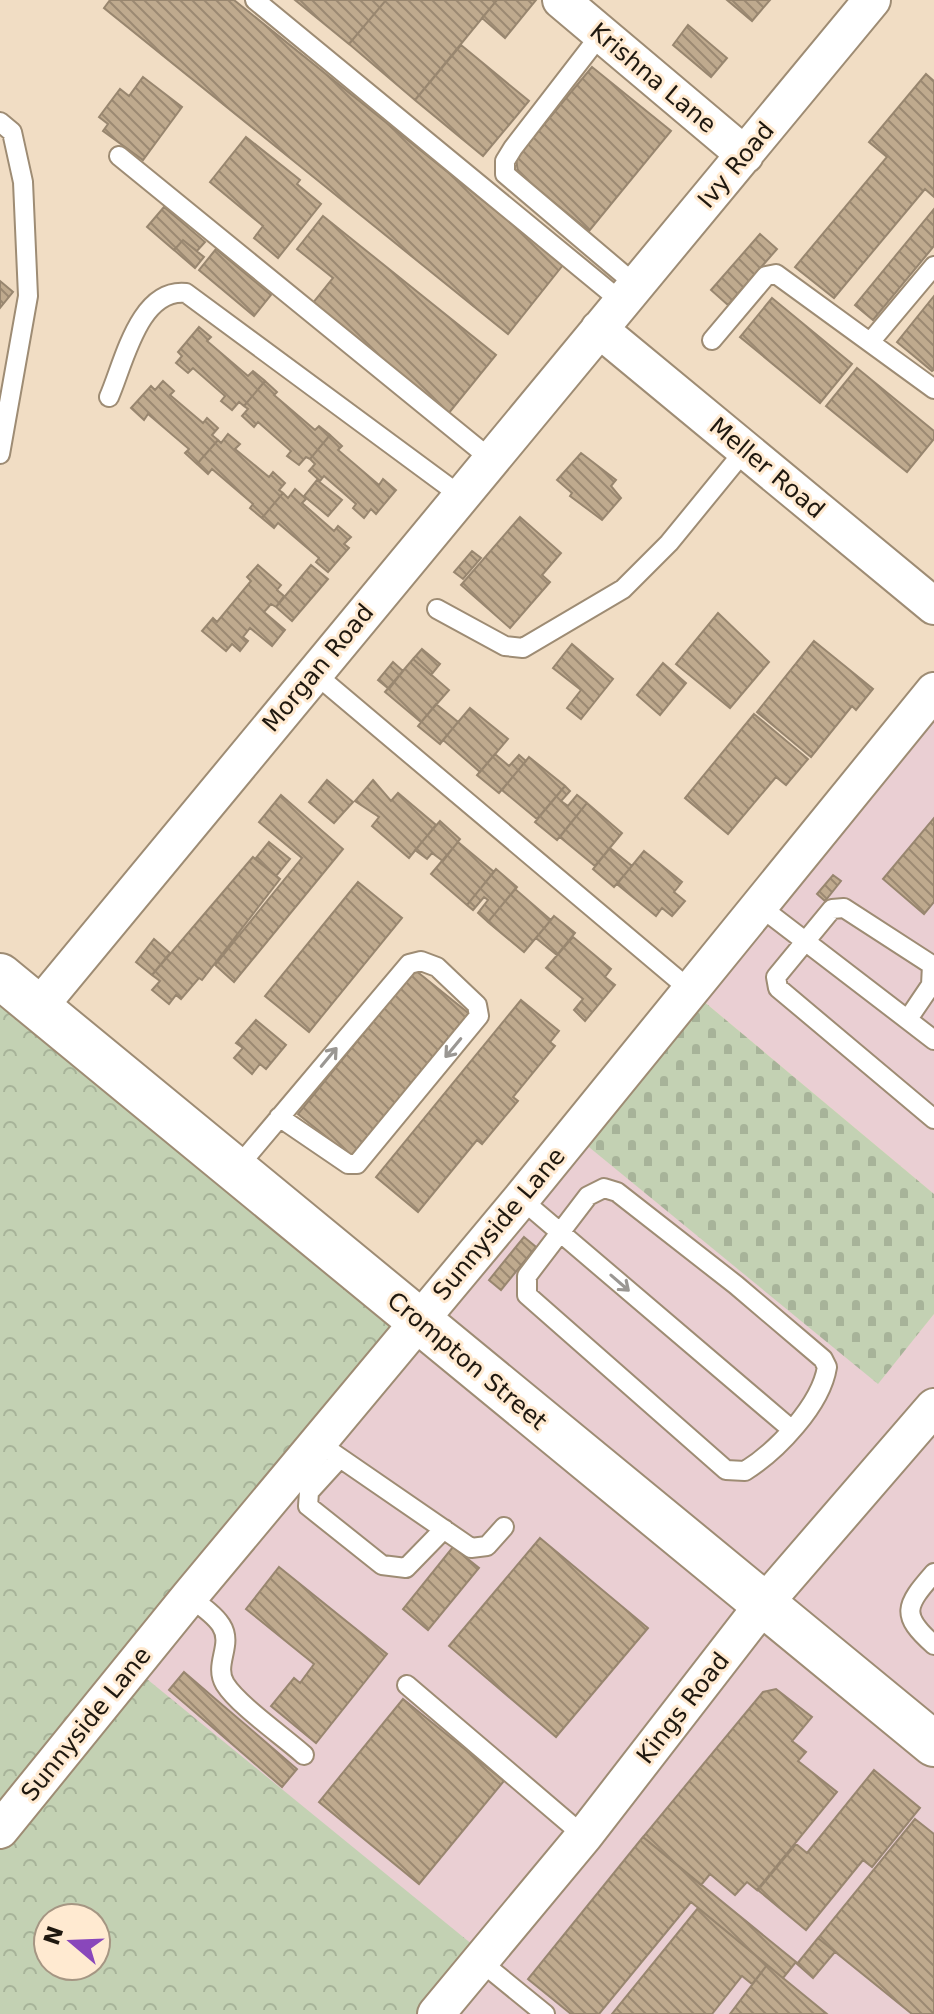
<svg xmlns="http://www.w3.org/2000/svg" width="934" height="2014" viewBox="0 0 934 2014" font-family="'DejaVu Sans',sans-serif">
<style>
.commercial{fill:#eacfd3}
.cemetery{fill:url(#cemetery-stones)}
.park{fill:url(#park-crowns);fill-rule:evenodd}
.building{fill:url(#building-back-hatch);stroke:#98866f;stroke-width:2}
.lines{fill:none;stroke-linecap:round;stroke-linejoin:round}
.lane-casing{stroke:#9e8c74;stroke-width:22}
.street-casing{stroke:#9e8c74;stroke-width:40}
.secondary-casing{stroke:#9e8c74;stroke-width:48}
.lane{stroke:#fff;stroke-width:18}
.street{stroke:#fff;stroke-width:36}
.secondary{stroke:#fff;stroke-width:44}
.oneway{stroke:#9a9793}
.labels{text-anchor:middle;stroke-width:6;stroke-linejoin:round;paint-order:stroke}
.street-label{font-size:24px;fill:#1f180f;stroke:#ffead1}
</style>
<defs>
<pattern id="cemetery-stones" width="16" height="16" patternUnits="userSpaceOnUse" patternTransform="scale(2)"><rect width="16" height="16" fill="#c3d1b3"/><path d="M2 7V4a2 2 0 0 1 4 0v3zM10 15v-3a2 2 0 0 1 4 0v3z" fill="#a7b399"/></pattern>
<pattern id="park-crowns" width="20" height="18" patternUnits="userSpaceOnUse" patternTransform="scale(2)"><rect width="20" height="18" fill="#c3d1b3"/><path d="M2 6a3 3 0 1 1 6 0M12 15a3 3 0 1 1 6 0" fill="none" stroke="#a7b399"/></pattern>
<pattern id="building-back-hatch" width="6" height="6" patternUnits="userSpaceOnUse" patternTransform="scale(2)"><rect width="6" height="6" fill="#bfaa8e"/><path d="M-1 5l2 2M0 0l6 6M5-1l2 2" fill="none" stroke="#9b8972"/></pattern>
</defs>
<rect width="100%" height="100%" fill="#f1ddc4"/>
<path class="commercial" d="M934,691V1194L702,1000L878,1383L934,1314V2014H435L130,1667Z"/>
<path class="cemetery" d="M702,1000L934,1194V1314L878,1384L584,1143Z"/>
<path class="park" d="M0,977L418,1321L131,1666L484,1954L435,2014H0V1830L14,1812L0,1800ZM48,1918H96V1966H48Z"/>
<path class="building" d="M110,0H234L563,265L508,334L104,8Z
M295,0H386L349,44Z
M386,0H497L415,100L349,44Z
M497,0H536L505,38L482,18Z
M727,0H770L752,21Z
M688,25L727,58L711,77L673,45Z
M461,45L529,101L483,156L415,100Z
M592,67L671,131L589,231L518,173L516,158Z
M926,74L934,81V197L925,189L834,298L795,267L887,157L869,142Z
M143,77L182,107L143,160L103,131L108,124L99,117L120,89L129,96Z
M246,137L300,180L297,184L321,204L278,258L254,238L263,226L210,182Z
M164,207L205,242L197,251L183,240L174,250L147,227Z
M934,209V246L873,320L855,305Z
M323,216L496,355L448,414L312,304L333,278L297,249Z
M760,234L777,249L728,305L711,290Z
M183,240L204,257L195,268L174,250Z
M216,249L271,295L254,316L199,270Z
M0,281L13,292L0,308Z
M934,296V370L932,371L897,342Z
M772,298L852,364L820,403L740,337Z
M199,327L211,337L207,341L248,376L253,371L265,381L244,406L239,402L232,410L221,401L225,396L193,368L188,373L176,363L182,356L178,352Z
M857,368L934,431V439L907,472L826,406Z
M163,381L174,391L170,395L203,423L207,418L218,428L212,435L218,440L197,464L185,453L189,449L148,414L144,420L131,408L151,386L155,390Z
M265,381L277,392L274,395L315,430L319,426L330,435L310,459L306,457L299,465L287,456L291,451L258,422L254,427L242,416L248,409L244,406Z
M228,434L240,444L235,449L269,477L273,472L285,483L279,490L283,493L262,518L250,508L253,504L212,469L208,474L197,464L218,440L221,443Z
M330,435L342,446L338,450L379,485L383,479L396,490L376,514L371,509L364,518L353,508L356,504L324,476L320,481L309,471L315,464L310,459Z
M581,453L616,480L611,486L621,498L602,520L570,496L572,493L557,480Z
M317,480L342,500L328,516L304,496Z
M295,489L306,499L302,503L334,531L338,526L351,537L344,544L349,548L328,572L316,562L319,558L278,523L274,528L262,518L283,493L288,498Z
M520,517L561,553L542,575L550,582L510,628L461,585Z
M472,551L481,558L463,579L454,572Z
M258,565L281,585L277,590L284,596L276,607L271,604L264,612L285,630L272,646L250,628L243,637L248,641L240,651L232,644L226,651L202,631L213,618L217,622L251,581L247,577Z
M311,565L328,579L292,621L276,607Z
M718,613L769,662L730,708L676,664Z
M814,641L873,689L856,710L852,706L811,757L757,712Z
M572,644L613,679L581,719L567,708L581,690L553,668Z
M422,649L440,664L431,675L413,659Z
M413,659L449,690L421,722L385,692Z
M393,662L403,671L389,689L378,680Z
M663,663L686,683L660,715L637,695Z
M436,704L458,722L440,744L418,726Z
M470,708L508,739L480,772L443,740Z
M754,714L808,759L786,785L776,777L728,834L685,798Z
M495,754L509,766L519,755L526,761L499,793L477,775Z
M529,757L565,786L537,819L502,790Z
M327,780L353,802L334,823L309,802Z
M373,780L391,801L398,793L436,825L409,858L372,826L379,817L355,801Z
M565,786L570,791L561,801L568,806L577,795L587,803L557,840L535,822Z
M281,795L343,849L234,982L215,965L302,858L259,822Z
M587,803L622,833L595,866L560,837Z
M934,818V902L924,914L883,879Z
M440,821L460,839L443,861L432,853L427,859L415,850Z
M269,842L290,859L276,876L255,859Z
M458,842L494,872L467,905L431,874Z
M610,848L632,866L614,887L593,869Z
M644,851L682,882L674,892L685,901L672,916L662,908L656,916L617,884Z
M253,857L280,879L202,980L199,978L181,999L176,995L169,1004L152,990L160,981L152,975Z
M496,869L517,887L488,922L478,913L488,900L484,897L473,910L467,905Z
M833,875L841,881L825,901L817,894Z
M358,882L402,918L309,1032L265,996Z
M515,889L551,920L524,952L488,922Z
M554,916L575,933L557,955L536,938Z
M573,937L611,969L605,977L615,985L585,1021L574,1010L583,999L546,968Z
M154,939L170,953L152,975L136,962Z
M415,970L472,1016L355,1160L298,1114Z
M521,1000L559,1031L550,1042L555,1046L513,1097L518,1101L482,1144L477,1140L418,1212L376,1177Z
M256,1020L286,1045L266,1069L260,1064L252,1074L234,1058L243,1048L236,1043Z
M524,1237L536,1247L501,1290L489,1280Z
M540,1538L648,1628L556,1737L449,1646Z
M453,1547L479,1568L428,1630L403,1609Z
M279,1567L387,1654L316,1743L271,1706L294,1678L300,1683L314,1664L246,1609Z
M184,1672L297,1769L282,1787L169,1690Z
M776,1689L812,1717L792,1741L806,1752L798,1761L837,1792L757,1890L747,1882L735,1895L710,1874L701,1885L643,1837L763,1692Z
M403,1699L504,1781L419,1884L319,1802Z
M874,1770L920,1808L872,1867L863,1860L806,1930L758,1890L796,1844L807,1853Z
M915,1819L934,1834V2014H912L818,1938Z
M643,1837L796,1962L783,1978L691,1902L599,2014H571L528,1979Z
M698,1908L767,1965L752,1984L742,1976L712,2014H612Z
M818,1938L835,1952L813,1978L797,1964Z
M767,1965L783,1978L827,2014H730Z"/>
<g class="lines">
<g class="lane-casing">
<path id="lane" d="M255,0L622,302
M601,34L513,148L505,161V174L636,285
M0,122L12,132L23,182L28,296L0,454
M119,156L492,460
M712,340L766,276L776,274L934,389
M871,341L934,266
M109,397C124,363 139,288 186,293L461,496
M437,609L505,646L523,648L623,589L669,543L745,450
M313,672L689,989
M758,905L934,1040
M908,1019L931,985L932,965L844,908L832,909L776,977L778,988L934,1119
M236,1169L409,964L421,961L437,967L477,1005L479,1016L357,1164H348L279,1117
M604,1188L617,1192L736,1285L823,1359L827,1367C821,1405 777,1451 745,1471L726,1470L527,1295V1276L588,1196Z
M521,1199L791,1429
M333,1453L471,1548L487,1546L504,1527
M340,1458L309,1492L308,1506L382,1565L406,1568L444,1529
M934,1573C905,1606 900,1615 934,1645
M189,1597C200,1605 214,1614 221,1625C234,1645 213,1664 225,1684C238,1705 284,1737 304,1755
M407,1685L584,1836
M480,1961L545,2014"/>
</g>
<g class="street-casing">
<path id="street" d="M561,0L745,155
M599,329L934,606
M38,1008L872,0
M0,1830L189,1597L521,1199L934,691
M436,2014L584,1836L762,1606L934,1407"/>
</g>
<g class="secondary-casing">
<path id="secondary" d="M0,976L934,1744"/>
</g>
<use href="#lane" class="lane"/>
<use href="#street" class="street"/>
<use href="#secondary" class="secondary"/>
</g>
<defs><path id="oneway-shaft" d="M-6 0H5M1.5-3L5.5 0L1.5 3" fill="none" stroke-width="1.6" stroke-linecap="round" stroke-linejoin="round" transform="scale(2)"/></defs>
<g class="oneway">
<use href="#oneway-shaft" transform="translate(453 1048) rotate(130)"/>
<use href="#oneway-shaft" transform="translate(329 1057) rotate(-50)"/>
<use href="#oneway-shaft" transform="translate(620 1283) rotate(41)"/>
</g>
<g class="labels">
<g class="street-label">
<text transform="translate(653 78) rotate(40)" y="8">Krishna Lane</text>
<text transform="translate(736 165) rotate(-50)" y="8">Ivy Road</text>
<text transform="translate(767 468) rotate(40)" y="8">Meller Road</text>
<text transform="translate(318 668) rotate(-50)" y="8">Morgan Road</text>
<text transform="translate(499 1224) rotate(-50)" y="8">Sunnyside Lane</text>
<text transform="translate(467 1361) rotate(40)" y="8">Crompton Street</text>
<text transform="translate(683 1708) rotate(-52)" y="8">Kings Road</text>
<text transform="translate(86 1724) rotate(-51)" y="8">Sunnyside Lane</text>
</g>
</g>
<g transform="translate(72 1942) rotate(289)"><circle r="38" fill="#ffead1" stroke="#a59683" stroke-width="2"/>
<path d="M0-6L14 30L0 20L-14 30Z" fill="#8947bb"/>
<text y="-12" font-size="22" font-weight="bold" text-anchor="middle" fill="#1f180f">N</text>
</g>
</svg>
